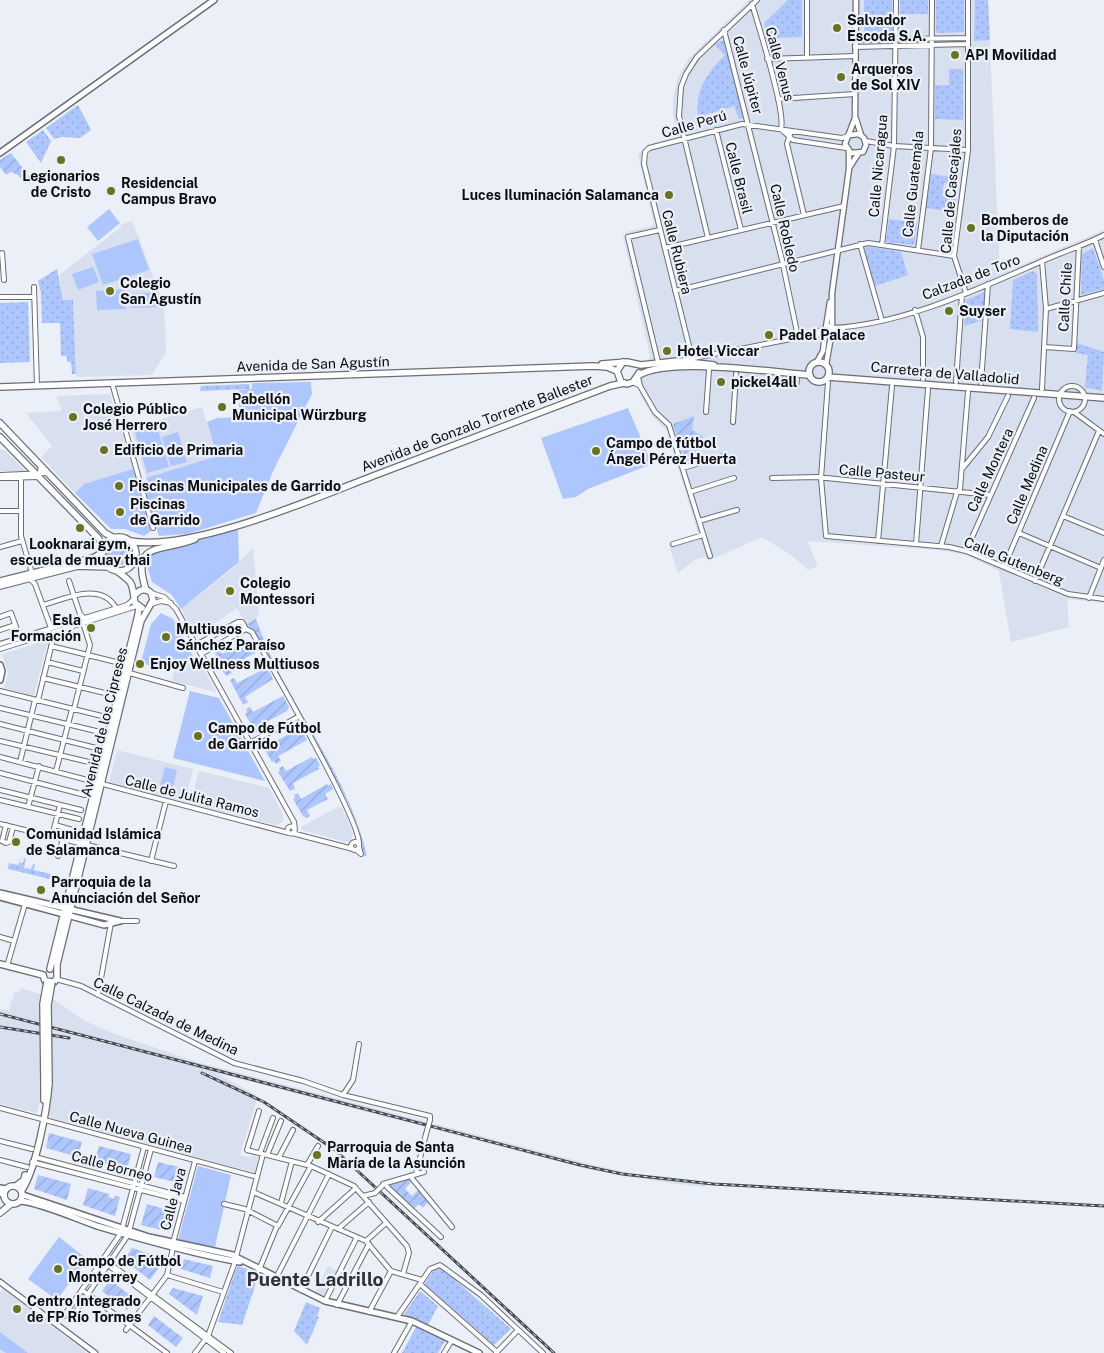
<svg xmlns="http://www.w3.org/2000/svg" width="1104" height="1353" viewBox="0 0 1104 1353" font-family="'Public Sans',sans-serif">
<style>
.built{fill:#d8dfee}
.grass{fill:url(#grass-dots)}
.park{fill:#adc6fd}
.garden{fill:url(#garden-furrows)}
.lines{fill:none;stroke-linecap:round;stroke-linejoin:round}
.minor-casing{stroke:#6a6e75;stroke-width:6}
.tertiary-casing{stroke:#6a6e75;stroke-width:7}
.secondary-casing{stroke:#6a6e75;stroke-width:8}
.primary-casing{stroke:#6a6e75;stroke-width:8}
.trunk-casing{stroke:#6a6e75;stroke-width:8}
.minor{stroke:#fff;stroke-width:4}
.tertiary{stroke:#fff;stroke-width:4.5}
.secondary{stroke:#fff;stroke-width:5}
.primary{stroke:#fff;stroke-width:5.5}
.trunk{stroke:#fff;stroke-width:5.5}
.rail-casing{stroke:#474a4e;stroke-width:3}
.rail{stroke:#ebeff8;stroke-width:1;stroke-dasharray:4;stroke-linecap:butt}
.minor-bridge-casing{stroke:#6a6e75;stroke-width:6;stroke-linecap:butt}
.primary-bridge-casing{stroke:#6a6e75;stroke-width:8;stroke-linecap:butt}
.minor-bridge{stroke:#fff;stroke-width:4}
.primary-bridge{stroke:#fff;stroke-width:5.5}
.poi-dot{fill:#69731d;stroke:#ebeff8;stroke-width:2}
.labels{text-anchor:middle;stroke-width:4.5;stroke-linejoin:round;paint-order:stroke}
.poi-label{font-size:14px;font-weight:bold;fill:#0a0c0e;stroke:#ebeff8;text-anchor:start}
.street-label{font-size:14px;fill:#0a0c0e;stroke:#ebeff8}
.district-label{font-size:19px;font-weight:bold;fill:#2e3137;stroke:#ebeff8}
</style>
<defs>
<pattern id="grass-dots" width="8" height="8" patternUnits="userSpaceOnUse" patternTransform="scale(1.25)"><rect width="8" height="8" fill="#adc6fd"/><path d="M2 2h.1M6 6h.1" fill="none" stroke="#94a9d8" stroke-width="1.8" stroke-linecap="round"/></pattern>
<pattern id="garden-furrows" width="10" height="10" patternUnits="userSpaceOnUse" patternTransform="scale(1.25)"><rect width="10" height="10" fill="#adc6fd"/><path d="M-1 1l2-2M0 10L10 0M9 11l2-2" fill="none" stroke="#94a9d8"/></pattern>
</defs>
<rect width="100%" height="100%" fill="#ebeff8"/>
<path class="built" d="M749,0H988L1000,274L1104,230V603L1067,599L1069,627L1011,642L999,571L966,555L938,550L807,541L818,566L808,570L791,555L762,537L708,561L705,557L696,559L678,573L669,545L698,533L667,431L653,417L641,396L640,377L650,356L623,236L626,232L650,227L654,224L638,155L647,145L677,137L673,114V98L678,78L688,59Z
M132,221L164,304L166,352L152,375L76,377L73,300H63L59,275L121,227L120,225Z
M110,394L133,469L84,484L75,493L41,457L52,446L26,413L62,411L56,396Z
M202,407L217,456L146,478L131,428Z
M0,450H5L25,471H0Z
M253,548L259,613L256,619L246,624L237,608L196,636L181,609L231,570Z
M48,640L34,696L4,688L8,673L2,654Z
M197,658L216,691L215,692L172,681L175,668Z
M117,750L193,769L185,802L109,784Z
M199,771L269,788L283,814V822L276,825L190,804Z
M338,807L343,808V812L347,817L353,834L350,841L345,842L302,830L301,827Z
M21,988L52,998L83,1020L115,1034L197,1062L589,1164L634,1174L712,1182L704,1187L669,1183L591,1170L217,1073L258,1096L240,1155L251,1158L252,1153L258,1155L255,1173L51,1118L48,1115L52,1081L41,1079V1095L37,1113L0,1104V1009L9,1011L14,992L19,993Z
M328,1266L337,1271L325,1296L315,1292Z
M3,1289L73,1342L74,1345L76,1344L85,1351V1353H0V1293Z"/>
<path class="grass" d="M788,0H802V37L767,38L764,23Z
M864,0H892V35L864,36Z
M900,0H928V14H900Z
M936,0H964V32L936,33Z
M975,0H988L990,40L974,41Z
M720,41H724L726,44L744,118L739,119L734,106L698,117C695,90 707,73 725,55L715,45Z
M949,69H963V120L935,119V85H949Z
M78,105L91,130L80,138L62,137L54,139L46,128Z
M43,130L51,141L41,163L26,142Z
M931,174L959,178L958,184L944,183L942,196L956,199L954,212L926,208Z
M889,219L917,223L914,245L886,242Z
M870,247L901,252L908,275L875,286L864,248Z
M1093,248L1104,280V289L1081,295L1082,254Z
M57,269L63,300H73L76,374H72L71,362H67V356H61L60,323H42L41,293L38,281Z
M1033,271L1037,274L1038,332L1010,329L1013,280Z
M985,292L983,320L964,326L966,300Z
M28,302L30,362L0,363V303Z
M1077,343L1104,352L1102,391L1085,387L1088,355L1076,353Z
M249,384L250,389L200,391L201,386Z
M22,857L20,863H23L24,858L26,859L24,868L31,869L33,864H35L34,870L59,876L58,881L8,869L9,863L18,865Z
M239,1266L259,1274L242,1325L218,1322L236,1269Z
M438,1269L444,1270L511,1329L494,1345L424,1284L434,1270Z
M420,1291L438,1306L428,1325L404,1314Z
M306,1302L320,1308L317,1316L319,1317L307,1345L294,1331Z
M416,1327L445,1341L438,1353H402Z"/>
<path class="park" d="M109,209L120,223L98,241L87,227Z
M138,239L149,270L103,285L92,254Z
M93,267L99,282L78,290L72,274Z
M125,289L126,309L97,310L96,291Z
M156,292L157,307L131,308L130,294Z
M311,382L312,394L274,469L256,513L187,534L159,536L144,486L149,485L146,478L217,456L207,422L217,418L239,417V390L252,389V383Z
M628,408L652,464L588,489L576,497L563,499L541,438Z
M156,423L169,467L147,473L134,430Z
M178,432L187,462L171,466L162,437Z
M133,469L151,531L144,536L125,529H111L75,493L84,484Z
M238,529L239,562L181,609L172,595L152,582L146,562L149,555Z
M161,613L173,619L193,656C177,672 161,672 141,662L151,624Z
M190,691L219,698L265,781L173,758Z
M165,767L177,770L171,796L158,793Z
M198,1166L231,1175L215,1247L178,1240Z
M59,1237L87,1259L57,1300L28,1279Z
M0,1332L28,1353H6L0,1349Z"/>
<path class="garden" d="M11,153L31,179L25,184L18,175L11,172L6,175L0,167V160Z
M694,416L692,430L702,436L706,447L698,450L702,460L692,463L690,460L685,462L673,424Z
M107 553a12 12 0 1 1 24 0a12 12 0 1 1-24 0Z
M256,619C284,702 347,769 367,856H364L359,830L347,800L254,630L246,624Z
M245,641H252L257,650L255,653L229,667L232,673L227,676C219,669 216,659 215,651L218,649L222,654Z
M264,669L265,671L268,669L273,679L245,697L248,702L243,705L230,680L234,678L237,683Z
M283,696L289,707L287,711L261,725L264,731L259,733L256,732L245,714L247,712L246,709L250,707L253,712Z
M297,729H301L307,740L278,756L281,761L276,764L274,761L272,762L262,745L266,743L264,740L267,739L271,744Z
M312,757L313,759L316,758L320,765L318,767L319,769L293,783L295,789L290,791L278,772L280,771L279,768L283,766L286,771Z
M327,784L328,786L331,784L333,789L325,794L328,799L307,810L310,816L306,818L303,816L293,799L295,798L294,795L298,793L301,799Z
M49,1133L82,1142L78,1157L46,1148Z
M99,1146L131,1154L127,1170L95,1161Z
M158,1162L183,1168L179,1183L154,1177Z
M38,1175L71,1184L67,1200L34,1189Z
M409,1179L411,1182L405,1189L412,1196L418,1190L431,1206L427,1203L423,1208L419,1204L414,1209L389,1186V1184Z
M88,1188L109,1194V1197L114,1199L115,1196L120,1197L115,1216L83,1205Z
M147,1204L172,1211L166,1231L141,1225Z
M132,1248L160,1257L158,1269L150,1280L124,1260Z
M184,1259L213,1266L210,1278L181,1269Z
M110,1280L135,1299L127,1310L102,1291Z
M173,1288L203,1296L197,1315L169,1294Z
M154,1316L183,1338L176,1347L148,1325Z"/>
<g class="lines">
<g class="minor-casing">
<path id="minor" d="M807,0V57
M752,4C759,28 786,111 781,129
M724,30L782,260L798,337
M855,40L967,38
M855,47L967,44
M767,59L855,56
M778,99L855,94
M781,129L793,140L846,148
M716,130L741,230
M791,131L787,144L804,215
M866,141L894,146L968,150
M708,238L679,116L681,87L686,74L697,57L757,0
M1095,240L1104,267
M860,244L882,321
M882,245L894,146L896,0
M665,248L844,206
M918,250L931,148L932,0
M2,253L4,280
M34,287L37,386
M675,291L868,243L954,256
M966,293L954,256L968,150V0
M0,297H34
M1046,309L1104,293
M915,310L923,337V379
M832,328C900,325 976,290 1038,263C1059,253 1083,246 1104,235
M813,333L824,329
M833,334L843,329
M1044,347L1074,349L1079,246
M692,358L644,164L645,152L649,148L742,124L842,138L848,136
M684,360L806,336L825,334
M658,362L628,237L660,230
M633,382L640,386L638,377
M828,382L821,478L826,536L949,547L966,551L1068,594L1104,599
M956,382L962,295
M112,383L153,528
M981,383L988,284
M640,386L655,412L669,425L710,556
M796,386L797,379
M1059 399a13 13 0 1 1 26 0a13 13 0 1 1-26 0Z
M1042,389L1046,309L1042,261
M706,412L709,370
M1074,412L1104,434
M733,422L736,374
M683,468L726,455
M962,469L988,437L1008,396
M0,475L48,473
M0,478L39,477L41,466
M21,478V536L32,573
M772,478L817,477L990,495
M690,492L734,478
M0,511H21
M1063,516L1104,533
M699,521L737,510
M1019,533L1101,568
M878,541L892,386
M673,544L703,535
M916,544L928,389
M941,546L957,492L960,489L968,392
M0,547L22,541
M966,551L1034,398
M1004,567L1070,411
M29,578L35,584L51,628
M69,581L80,614L84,618
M1035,581L1099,431
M151,593L164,597L176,609L294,822L295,830
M1089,598L1104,560
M151,604L161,601L171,603
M43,605C65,599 101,581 116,608
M0,617L11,613L20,638
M0,630L15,625
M0,644L127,605L134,599
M196,645L238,622H242L246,629L252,632C269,662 362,822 359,845
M51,646L116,662
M0,649L137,606
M201,654L246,629
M47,662L83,671
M126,672L183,688
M43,678L109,694
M0,691L114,719
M38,700L53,639L51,633
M0,708L100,732
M74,709L90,645L83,623
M0,724L96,748
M0,741L93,763
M250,743L298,717
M0,757L289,833
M20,762L35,700
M56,771L72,709
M0,773L85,795
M0,790L81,810
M0,800L79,819
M28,807L39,766
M0,824L174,866
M6,825L2,841L6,843L9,842L13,827
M55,825L76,831
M287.5 830a3.5 3.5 0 1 1 7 0a3.5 3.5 0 1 1-7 0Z
M292,833L353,849
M52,836L60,805
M351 846a4 4 0 1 1 8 0a4 4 0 1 1-8 0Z
M356,850L361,854L359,847
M58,856L63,839
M151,861L166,801
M120,921H137
M0,937L14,941
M7,966L25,904
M56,979L81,986L234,1063L303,1081L343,1095L430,1116V1120
M98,995L111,923
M343,1095L353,1080L359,1044
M0,1108L257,1177
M259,1111L247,1150L311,1166L354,1186L407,1246L409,1253L403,1274
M0,1141L32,1149
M260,1153L273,1118
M267,1155L281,1121
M35,1157L185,1197
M279,1157L293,1130
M0,1160L27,1167
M32,1162L184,1201
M307,1165L318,1146
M416,1174L426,1134
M410,1176L452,1227
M383,1184L424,1172
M384,1184L441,1237
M253,1192L366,1241L391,1271L422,1280
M363,1196L375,1193
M281,1203L292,1161
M224,1204L245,1209L278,1226L311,1166
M318,1222L356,1188
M338,1229L369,1202
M366,1241L386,1223
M173,1243L195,1161
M236,1257L263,1154
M109,1263L231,1353
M108,1265L224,1353
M259,1270L277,1226
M167,1275L223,1292
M276,1278L329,1174
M420,1284L497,1352
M82,1290L167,1353
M301,1290L332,1227
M325,1301L357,1237
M337,1305L369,1244
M369,1312L391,1271
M64,1316L121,1233L144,1147
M73,1316L128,1235L151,1149
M397,1317L430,1269L440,1265L481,1295L543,1353
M126,1330L167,1275L173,1248
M195,1353L208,1336L235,1262
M394,1353L412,1321
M444,1353L452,1340
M496,1353L518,1330"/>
</g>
<g class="tertiary-casing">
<path id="tertiary" d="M856,119L861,135
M850,135L859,134L864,138L866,145L863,152L851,153L845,144L855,118L856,0
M849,168L858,154
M824.5 331a4.5 4.5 0 1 1 9 0a4.5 4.5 0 1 1-9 0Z
M826,327L830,302
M832,328V293L849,169V151
M817,362L823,351L825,335
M826,365L831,336
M0,1282L95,1353"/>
</g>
<g class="secondary-casing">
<path id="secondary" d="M0,153L214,0
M0,665L2,671L0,680
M0,893L120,921
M0,897L104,925L120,921
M0,1188L6,1189
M0,1193L4,1195
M23,1195L149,1237L233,1255L236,1258
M21,1201C44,1204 74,1218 97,1226C144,1240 194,1254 240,1262
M236,1257L325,1301L412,1321L479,1353"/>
</g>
<g class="primary-casing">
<path id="primary" d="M0,423L105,533L114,538
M0,437L99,539L103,548
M102 554a17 17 0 1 1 34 0a17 17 0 1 1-34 0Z
M130,541C191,552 313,499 373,476C452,446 531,416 610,386L624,383
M117,571C136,585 131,583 135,603L142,608
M0,581L93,558L103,552
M0,586L78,566L109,567
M146,590C130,540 161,553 195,539
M0,964L43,975
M50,969L138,615L139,607
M43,975L45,981L54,982L57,978V964L141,621L153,600L151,593C146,588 140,589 136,594
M44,1100V1082
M4 1195a9 9 0 1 1 18 0a9 9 0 1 1-18 0Z
M16,1186L24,1180L25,1175
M22,1190C36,1169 47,1110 49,1083
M0,1213L11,1204"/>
</g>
<g class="trunk-casing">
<path id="trunk" d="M623,362L617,371L621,382L627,384L633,382L639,373
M809 372a10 10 0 1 1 20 0a10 10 0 1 1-20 0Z
M602,364L627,362L641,365L678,361L714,365
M639,375C671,357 771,372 810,375
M828,377L1104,398
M0,387L593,366L607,367L617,371"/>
</g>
<use href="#minor" class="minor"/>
<use href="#tertiary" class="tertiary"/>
<use href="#secondary" class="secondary"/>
<use href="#primary" class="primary"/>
<use href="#trunk" class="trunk"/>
<g class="rail-casing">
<path id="rail" d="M0,1014L580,1165L622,1174L713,1184L1104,1206
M0,1027L69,1038
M202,1073L264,1102L335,1150L554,1353"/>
</g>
<use href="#rail" class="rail"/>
<g class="minor-bridge-casing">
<path id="minor-bridge" d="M426,1134L430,1120
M375,1193L383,1185"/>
</g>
<g class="primary-bridge-casing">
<path id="primary-bridge" d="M44,1082L43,1004L47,982
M49,1083L48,1005L52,982"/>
</g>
<use href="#minor-bridge" class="minor-bridge"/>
<use href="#primary-bridge" class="primary-bridge"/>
</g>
<g class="poi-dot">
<circle cx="837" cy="28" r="5"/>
<circle cx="955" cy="55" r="5"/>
<circle cx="841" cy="77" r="5"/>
<circle cx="61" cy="160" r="5"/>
<circle cx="111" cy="191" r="5"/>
<circle cx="669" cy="195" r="5"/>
<circle cx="971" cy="228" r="5"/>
<circle cx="110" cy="291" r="5"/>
<circle cx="949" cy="311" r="5"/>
<circle cx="769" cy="335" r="5"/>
<circle cx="667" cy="351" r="5"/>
<circle cx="721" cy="382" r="5"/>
<circle cx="222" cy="407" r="5"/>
<circle cx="73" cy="417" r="5"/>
<circle cx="104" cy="450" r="5"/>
<circle cx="596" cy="451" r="5"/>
<circle cx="119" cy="486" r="5"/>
<circle cx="120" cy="512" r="5"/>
<circle cx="80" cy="528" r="5"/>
<circle cx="230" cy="591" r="5"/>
<circle cx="91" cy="628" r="5"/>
<circle cx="166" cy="637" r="5"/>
<circle cx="140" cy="664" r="5"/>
<circle cx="198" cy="736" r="5"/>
<circle cx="16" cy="842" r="5"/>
<circle cx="41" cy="890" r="5"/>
<circle cx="317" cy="1155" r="5"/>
<circle cx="58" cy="1269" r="5"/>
<circle cx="17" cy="1309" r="5"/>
</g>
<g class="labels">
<g class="poi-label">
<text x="847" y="25">Salvador<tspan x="847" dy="16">Escoda S.A.</tspan></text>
<text x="965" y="60">API Movilidad</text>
<text x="851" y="74">Arqueros<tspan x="851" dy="16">de Sol XIV</tspan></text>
<text x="61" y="181" text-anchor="middle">Legionarios<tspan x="61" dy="16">de Cristo</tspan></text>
<text x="121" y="188">Residencial<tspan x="121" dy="16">Campus Bravo</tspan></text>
<text x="659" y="200" text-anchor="end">Luces Iluminación Salamanca</text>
<text x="981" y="225">Bomberos de<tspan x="981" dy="16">la Diputación</tspan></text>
<text x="120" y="288">Colegio<tspan x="120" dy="16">San Agustín</tspan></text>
<text x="959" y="316">Suyser</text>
<text x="779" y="340">Padel Palace</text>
<text x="677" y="356">Hotel Viccar</text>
<text x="731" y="387">pickel4all</text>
<text x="232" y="404">Pabellón<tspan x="232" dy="16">Municipal Würzburg</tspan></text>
<text x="83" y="414">Colegio Público<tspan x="83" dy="16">José Herrero</tspan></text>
<text x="606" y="448">Campo de fútbol<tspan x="606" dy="16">Ángel Pérez Huerta</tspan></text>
<text x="114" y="455">Edificio de Primaria</text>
<text x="129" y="491">Piscinas Municipales de Garrido</text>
<text x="130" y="509">Piscinas<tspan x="130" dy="16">de Garrido</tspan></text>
<text x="80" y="549" text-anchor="middle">Looknarai gym,<tspan x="80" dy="16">escuela de muay thai</tspan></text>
<text x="240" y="588">Colegio<tspan x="240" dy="16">Montessori</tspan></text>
<text x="81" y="625" text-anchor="end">Esla<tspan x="81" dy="16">Formación</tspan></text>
<text x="176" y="634">Multiusos<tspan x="176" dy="16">Sánchez Paraíso</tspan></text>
<text x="150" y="669">Enjoy Wellness Multiusos</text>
<text x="208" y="733">Campo de Fútbol<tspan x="208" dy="16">de Garrido</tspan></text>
<text x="26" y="839">Comunidad Islámica<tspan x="26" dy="16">de Salamanca</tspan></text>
<text x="51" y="887">Parroquia de la<tspan x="51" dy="16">Anunciación del Señor</tspan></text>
<text x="327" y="1152">Parroquia de Santa<tspan x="327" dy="16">María de la Asunción</tspan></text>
<text x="68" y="1266">Campo de Fútbol<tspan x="68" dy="16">Monterrey</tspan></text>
<text x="27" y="1306">Centro Integrado<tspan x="27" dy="16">de FP Río Tormes</tspan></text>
</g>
<g class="street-label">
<text transform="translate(780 64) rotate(75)" y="5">Calle Venus</text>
<text transform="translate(748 75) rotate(75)" y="5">Calle Júpiter</text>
<text transform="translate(694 124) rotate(-16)" y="5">Calle Perú</text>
<text transform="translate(878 166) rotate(-85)" y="5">Calle Nicaragua</text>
<text transform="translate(739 178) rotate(76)" y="5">Calle Brasil</text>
<text transform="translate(913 184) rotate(-84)" y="5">Calle Guatemala</text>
<text transform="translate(951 191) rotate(-85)" y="5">Calle de Cascajales</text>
<text transform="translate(785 228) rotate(77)" y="5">Calle Robledo</text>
<text transform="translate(677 252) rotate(76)" y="5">Calle Rubiera</text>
<text transform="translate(971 277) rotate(-21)" y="5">Calzada de Toro</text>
<text transform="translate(1065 297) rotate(-87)" y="5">Calle Chile</text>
<text transform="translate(313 364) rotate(-2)" y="5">Avenida de San Agustín</text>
<text transform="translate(945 373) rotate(5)" y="5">Carretera de Valladolid</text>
<text transform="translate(477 423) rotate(-21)" y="5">Avenida de Gonzalo Torrente Ballester</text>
<text transform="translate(990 470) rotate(-65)" y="5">Calle Montera</text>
<text transform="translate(882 473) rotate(5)" y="5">Calle Pasteur</text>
<text transform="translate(1027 485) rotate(-67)" y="5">Calle Medina</text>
<text transform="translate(1014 561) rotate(22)" y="5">Calle Gutenberg</text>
<text transform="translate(104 722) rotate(-76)" y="5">Avenida de los Cipreses</text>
<text transform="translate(192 796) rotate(14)" y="5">Calle de Julita Ramos</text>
<text transform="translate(166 1016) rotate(26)" y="5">Calle Calzada de Medina</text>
<text transform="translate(131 1132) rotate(15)" y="5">Calle Nueva Guinea</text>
<text transform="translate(112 1166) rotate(15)" y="5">Calle Borneo</text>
<text transform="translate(173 1199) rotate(-75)" y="5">Calle Java</text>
</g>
<g class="district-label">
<text x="315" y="1286">Puente Ladrillo</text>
</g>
</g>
</svg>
